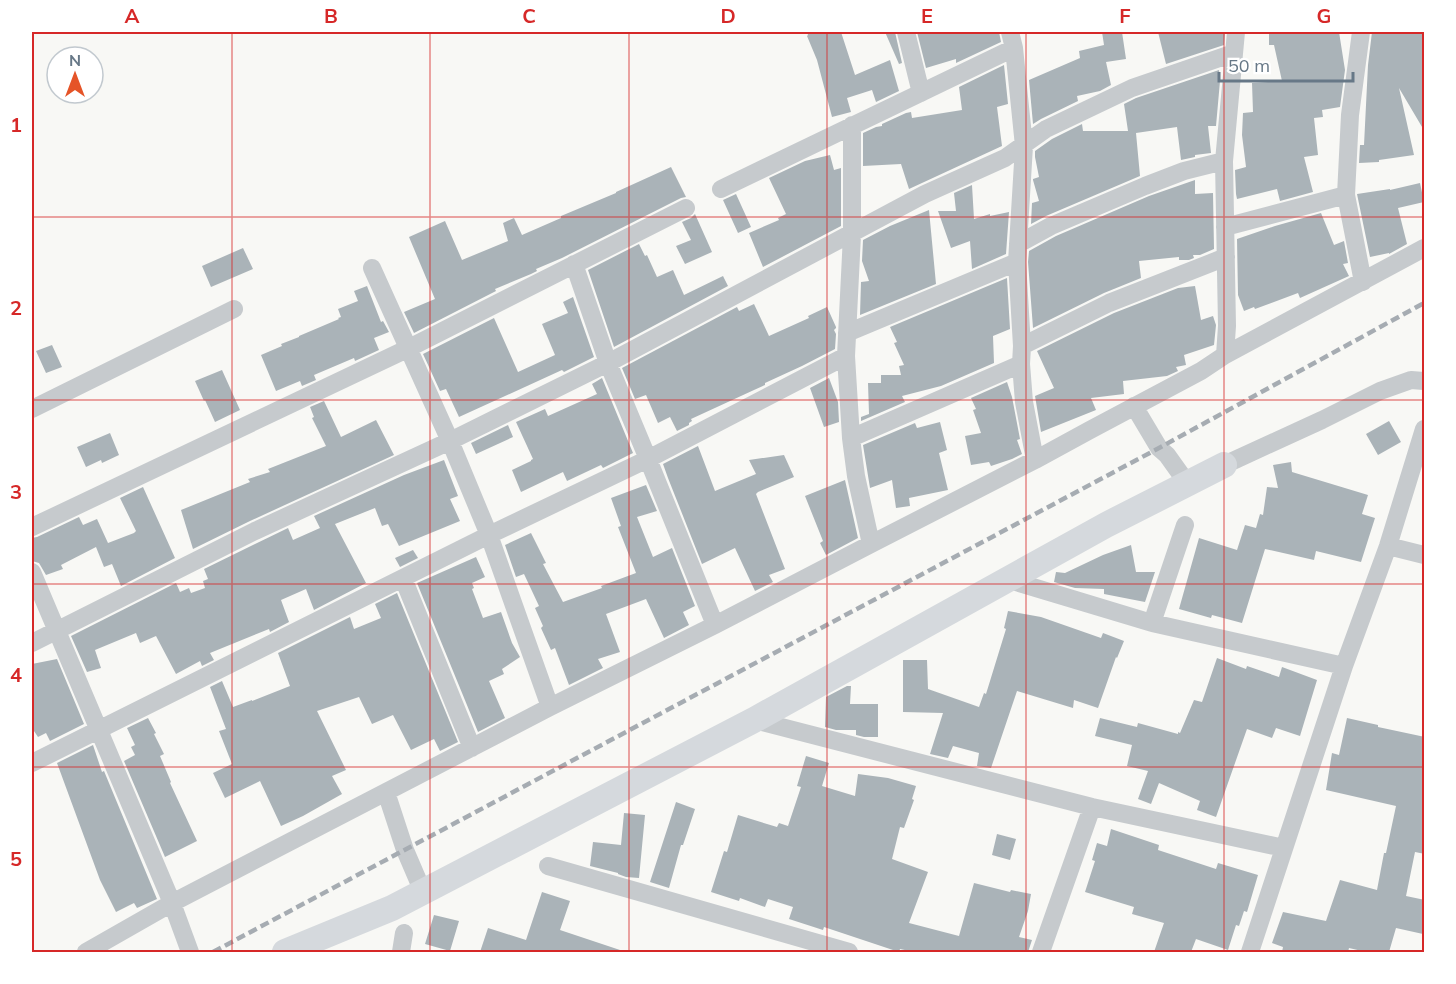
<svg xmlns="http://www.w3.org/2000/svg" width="1456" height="984" viewBox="0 0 1456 984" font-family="Mulish,sans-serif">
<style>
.building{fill:#aab3b8}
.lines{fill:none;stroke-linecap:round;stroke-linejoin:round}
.minor{stroke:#c6cacd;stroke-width:18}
.secondary{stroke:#d5d9dd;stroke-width:26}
.rail{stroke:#a6acb2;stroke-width:4.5;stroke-dasharray:9 4.5;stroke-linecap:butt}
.grid{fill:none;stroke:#d62828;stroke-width:1.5;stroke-opacity:0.55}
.neatline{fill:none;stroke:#d62828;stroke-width:2}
.grid-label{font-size:20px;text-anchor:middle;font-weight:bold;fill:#d62828}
</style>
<rect width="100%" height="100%" fill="#f8f8f5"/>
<path class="building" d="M807,32H841L855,75L890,60L899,91L876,102L872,90L847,98L851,112L832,117L817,60L807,36L808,35Z
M885,32H895L902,63L899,64Z
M917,32H999L1001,42L956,63V59L926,68Z
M1102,32H1122L1126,59L1106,62L1111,85L1100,91L1077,96L1078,101L1041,119L1033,124L1029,80L1080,58L1079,51L1104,45Z
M1158,32H1225L1224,45L1166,64Z
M1269,32H1339L1345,70L1340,107L1322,110L1323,117L1314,118L1318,155L1304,157L1313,192L1280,201L1277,189L1237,199L1236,194L1235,170L1246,167L1242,135L1243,113L1253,112L1252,83L1282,81L1274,45H1269Z
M1372,32H1425V132L1399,88L1414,155L1379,160V162L1359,163L1360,145H1364L1368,65Z
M1004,65L1008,104L997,107L1002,146L909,189L901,164L863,166V133L876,127L882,126V124L906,113L911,112L912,118L962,110L959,87Z
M1219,70L1220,81L1216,126H1208L1211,153L1195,155V157L1181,160L1177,127L1136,133L1140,176L1046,216L1031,224L1032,203L1039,201L1033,180V179L1039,177L1035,157V151L1052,139L1082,124L1083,131H1128L1124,104L1136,98Z
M830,155L834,170L841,168V226L763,267L749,233L779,220L778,218L786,214L769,178L805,161Z
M671,167L686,197L681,198L562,258L536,269L537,271L531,274L495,289L496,291L414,333L404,312L435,299L409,237L445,221L462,260L508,241L503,223L514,218L522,235L561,218V216L616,193V192Z
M1195,180V194L1213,193L1214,249L1200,255H1193L1194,258L1189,260H1179V257L1139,261L1141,278L1104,293L1033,328L1028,262L1029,251L1056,236L1149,196Z
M1420,183L1424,202L1398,208L1407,244L1389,254V253L1370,257L1357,194L1390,189V190Z
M972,185L974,219L990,214V216L1009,212L1006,254L972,269L970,241L951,248L938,211H956L954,193Z
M736,194L751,227L738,233L723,200Z
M929,210L936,284L860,315L861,282L869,281L862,261L863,240L890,226Z
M1321,213L1334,245L1344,241L1348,263L1343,264L1349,276L1300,298L1298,293L1255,309L1254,307L1244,311L1238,295L1237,239L1275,226Z
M695,214L712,252L685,264L676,246L691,240L682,222L691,218Z
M639,244L645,256L647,255L657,277L673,270L684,295L723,276L728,286L614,347L588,270Z
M243,248L253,269L211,287L202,266Z
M1007,278L1010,329L993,336L994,363L941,386L902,396L905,402L861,421V417L869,414L868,383H881V375H901L899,366L904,365L894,343L897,342L890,327Z
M367,286L381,322L383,321L389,332L374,338L379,350L355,361L354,358L314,375L316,380L302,386L300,381L276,391L261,355L282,346L281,344L299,337V336L339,319L338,318L341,317L338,309L358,301L354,291Z
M1195,286L1201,320L1213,316L1216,325L1214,345L1184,355L1186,365L1176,367L1178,371L1167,376L1123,381L1124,394L1091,398L1096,410L1041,432L1035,396L1054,388L1037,351L1114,313L1178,288Z
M573,297L594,357L564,372L562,370L459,417L446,389L440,391L423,354L494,318L518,372L555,355L542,324L568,313L563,302Z
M754,304L769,336L809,318L808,316L827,307L836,327V328L834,330L836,334L835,349L802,366L765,383V385L754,390L691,419L692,421L689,423V425L677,431L670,417L658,423L646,395L635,399L622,368L737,307L739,311Z
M52,345L62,367L46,373L36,351Z
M222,370L240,410L215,422L205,400L204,401L195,381Z
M602,378L633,453L603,468L601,465L567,481L563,472L521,492L512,470L531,461V460L533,459L516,422L545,409L548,416L597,394L592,384Z
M829,378L838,402L839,422L824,427L810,388Z
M1007,382L1012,397L1020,439L1017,440L1022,454L1012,459L991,466L989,462L971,465L965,436L981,433L973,410L976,409L971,398Z
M324,401L341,437L376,420L394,455L250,521L193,549L181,510L250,482L248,479L270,472L268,469L326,446L312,418L314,417L310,407Z
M1389,421L1401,442L1378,455L1366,434Z
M940,422L947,450L939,453L948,490L909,498L910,506L896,508L892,480L870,488L863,445L915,423L917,428Z
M508,425L513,437L476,454L471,443Z
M110,433L119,455L102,463L101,460L86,467L77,447Z
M698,446L715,491L756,474L749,460L784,455L794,477L758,492L756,494L785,569L769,575L773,582L755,591L735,548L702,564L668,478L663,464Z
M444,460L458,496L450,499L460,521L399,546L388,524L382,526L375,508L335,524L366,583L314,610L306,589L281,600L289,622L270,632L269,629L210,653L214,660L202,666L200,661L176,674L156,636L140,643L136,633L95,650L101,668L87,672L71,636L176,583L180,592L189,588L191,593L205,588L203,581L208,579L204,569L288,528L293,540L320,528L314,516L404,475Z
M1291,462L1292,472L1368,495L1362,514L1375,518L1361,562L1316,551L1314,560L1265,549L1242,623L1212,615L1211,618L1179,609L1199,538L1237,550L1245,525L1256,528L1260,514L1263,515L1267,487L1278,488L1273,465Z
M845,480L858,538L826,555L820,543L823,541L805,496Z
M646,485L657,511L637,517L653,557L672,548L695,606L683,612L689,625L664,638L646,599L606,614L620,652L598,659L603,668L569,685L555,648L551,650L541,628L543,626L535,608L539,606L524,574L516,577L505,545L531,533L546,563L543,564L563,602L602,588L601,586L636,573L618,527L621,526L611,498Z
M143,487L175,558L121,586L112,564L104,567L96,547L61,565L63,569L46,575L39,563L32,561V538L37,537L79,517L83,525L97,519L108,543L134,533L136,531L120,498Z
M1131,545L1136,572H1155L1145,602L1104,594V589L1075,588L1054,582L1056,572L1065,573L1103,555Z
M413,550L418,558L400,567L395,558Z
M476,557L485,577L472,583L474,588L472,589L483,618L501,612L512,643L520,657L502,669L504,674L489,681L505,718L478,732L417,583Z
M397,593L458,742L440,751L434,739L411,750L393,715L372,724L359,697L317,711L346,770L332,776L342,794L303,816L281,826L260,781L225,798L213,773L232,764L219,731L226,729L210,687L222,681L233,707L252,700V701L290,686L278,653L350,617L354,629L381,618L375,604Z
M1008,611L1041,617L1101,638L1103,633L1124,641L1117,658L1116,657L1098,708L1074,700L1073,708L1017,691L991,768L977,766L979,753L953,746L948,758L930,754L943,713L903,712V660H927L928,689L979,707L984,693L986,694L1006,629L1004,628Z
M1217,658L1246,669L1247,666L1279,677L1282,667L1317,680L1300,736L1276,728L1272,738L1247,729L1216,817L1197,810L1200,801L1159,783L1151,804L1138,799L1148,771L1127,766L1132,745L1095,736L1100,718L1137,727L1138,723L1178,734V732L1180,733L1194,700L1202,702Z
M57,659L84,724L50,741L46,733L38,737L32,728V664Z
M847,686H851L850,704H878V737H864L856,735V730H836L825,727L826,697Z
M148,718L156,733L154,734L164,754L160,756L171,782L170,783L197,841L165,857L124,761L135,755L131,747L135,745L127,728Z
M1347,718L1378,725V727L1425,737V854L1415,852L1406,896L1425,900V926L1423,934L1396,928L1389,952H1366L1349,948L1348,952H1282L1283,947L1272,943L1283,912L1326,921L1340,880L1377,890L1384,853H1386L1396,806L1326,790L1332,753L1339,755Z
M93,745L102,772L104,771L157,899L137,908L134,903L116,912L100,880L57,763Z
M806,756L829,763L822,786L855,796L858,774L888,778L916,786L912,799L914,800L904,828L900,827L892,859L928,872L909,923L959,936L974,883L1010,892L1011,890L1031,894L1028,911L1019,937L1032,940L1028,952H914L900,949L899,952L824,927L823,930L789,919L793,907L768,899L765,907L740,898L739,901L711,892L724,851L727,852L738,815L777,827L779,823L788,826L801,787L797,786Z
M676,802L695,809L683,845H681L669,888L650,882Z
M624,813L645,815L639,878L626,877L618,874V873L590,866L593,842L621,845Z
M1111,829L1159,845L1158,850L1216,869L1218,863L1258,875L1247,912L1244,911L1239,926L1236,925L1228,950L1196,939L1191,952H1154L1164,923L1132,914L1134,907L1085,892L1095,861L1092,860L1097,843L1107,846Z
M997,834L1016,839L1010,860L992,855Z
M542,892L570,901L560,930L620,950V952H480L488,928L526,940Z
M434,915L459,921L450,951L425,944Z"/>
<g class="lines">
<path class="minor" d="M906,32L921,93
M1010,32L1014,48L1024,146L1017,262L1022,346L1021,364L1024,402L1035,460
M1361,32L1350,115L1346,195L1363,282
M852,125V235L846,356L851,438L856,476L871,544
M721,189L1014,48
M1225,227L1346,195
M1018,244L1051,226L1145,186L1184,171L1224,161
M574,264L608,363L648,459L715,625
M372,268L450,441L489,535L550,707
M847,333L1017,262
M1022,346L1109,303L1226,257
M1225,355L1424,248
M1134,406L1159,448L1167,455L1187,483
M32,409L234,309
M851,438L1021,364
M1224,465L1322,420L1380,391L1411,380L1424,381
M32,527L407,349L686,208
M1388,546L1424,555
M32,572L172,903L190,952
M403,578L472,748
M1006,579L1152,623L1185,525
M1152,623L1344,666
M32,643L255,531L450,441L608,363L925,194L1005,158L1046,129L1132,88L1234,53
M754,720L1092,807L1284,848
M32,763L489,535L648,459L846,356
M386,792L405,850L423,892
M548,866L849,952
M86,952L172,903L550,707L715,625L871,544L1035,460L1090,430L1201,371L1225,355L1227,326L1224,161L1236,32
M401,952L404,933
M1041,952L1092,807
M1250,952L1344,666L1388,546L1424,429"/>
<path class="secondary" d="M285,952L392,908L754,720L1106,525L1224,465"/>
<path class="rail" d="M213,952L1159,448L1424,303"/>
</g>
<path class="grid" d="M232,32V952M430,32V952M629,32V952M827,32V952M1026,32V952M1224,32V952M32,217H1424M32,400H1424M32,584H1424M32,767H1424"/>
<rect width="1456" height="984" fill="none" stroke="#ffffff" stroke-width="66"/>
<g transform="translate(75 75)"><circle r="28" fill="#ffffff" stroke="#c2c9cf" stroke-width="1.5"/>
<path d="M0-4.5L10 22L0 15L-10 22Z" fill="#e55428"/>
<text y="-9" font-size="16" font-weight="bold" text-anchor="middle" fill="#677887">N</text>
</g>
<path d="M1219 72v9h134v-9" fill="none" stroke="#677887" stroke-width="3"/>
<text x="1228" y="72" font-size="18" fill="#677887" stroke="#ffffff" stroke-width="4.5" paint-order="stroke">50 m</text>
<rect x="33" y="33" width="1390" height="918" class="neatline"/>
<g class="grid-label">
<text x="132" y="23">A</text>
<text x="331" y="23">B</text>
<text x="529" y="23">C</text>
<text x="728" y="23">D</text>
<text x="927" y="23">E</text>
<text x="1125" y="23">F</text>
<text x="1324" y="23">G</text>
<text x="16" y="132">1</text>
<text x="16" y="315">2</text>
<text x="16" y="499">3</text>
<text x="16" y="682">4</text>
<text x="16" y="866">5</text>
</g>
</svg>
